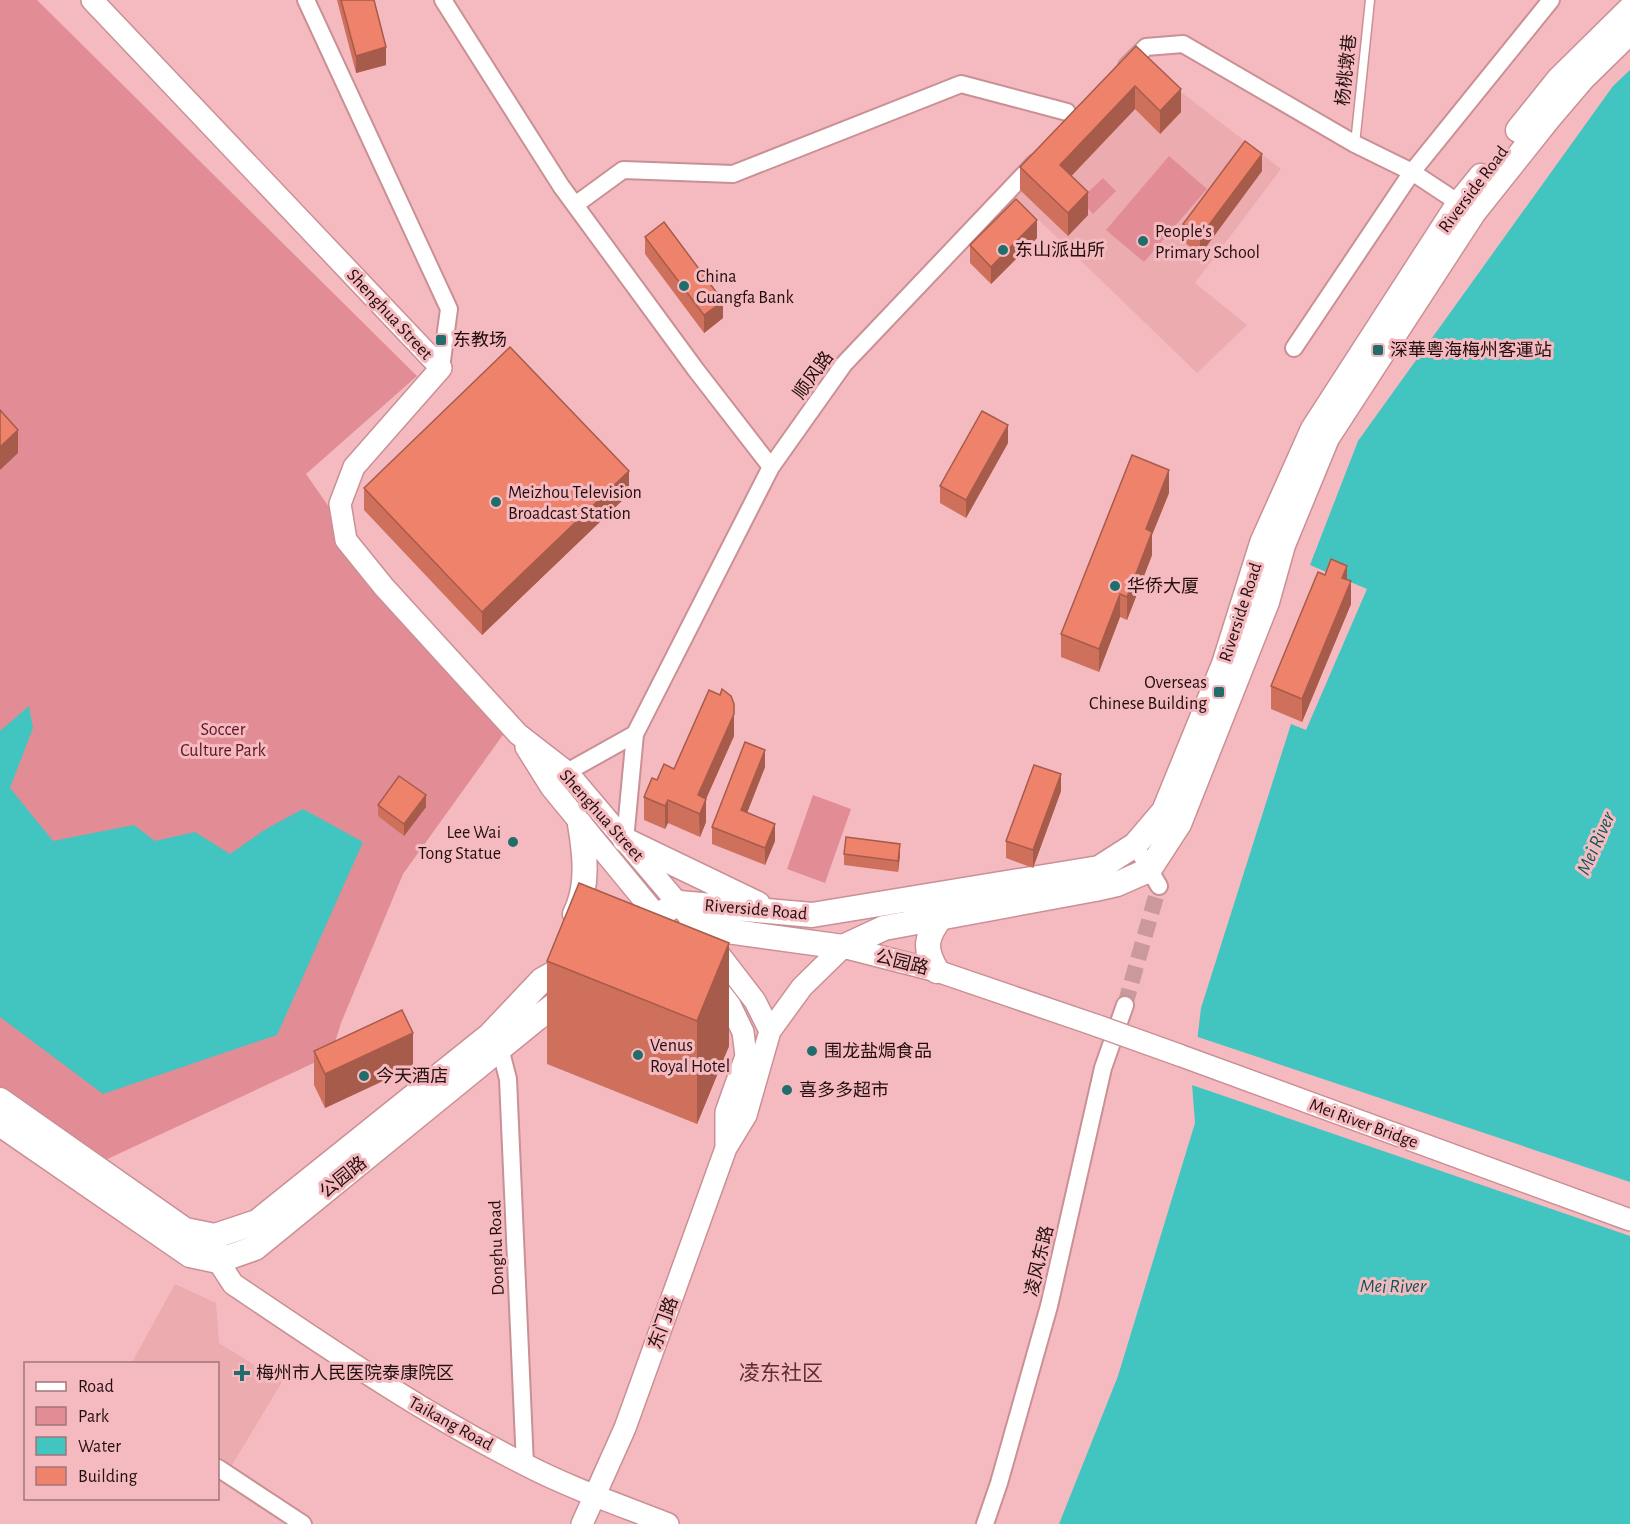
<svg xmlns="http://www.w3.org/2000/svg" width="1630" height="1524" viewBox="0 0 1630 1524" font-family="'Alegreya Sans','Noto Sans SC',sans-serif">
<style>
.built{fill:#ecabaf}
.green{fill:#e28c95}
.water{fill:#42c4c1}
.pier{fill:#f5babf}
.lines{fill:none;stroke-linecap:round;stroke-linejoin:round}
.minor-tunnel{stroke:#cb989c;stroke-width:16;stroke-dasharray:16 8;stroke-linecap:butt}
.service-casing{stroke:#c99095;stroke-width:11}
.minor-casing{stroke:#c99095;stroke-width:20}
.tertiary-casing{stroke:#c99095;stroke-width:24}
.secondary-casing{stroke:#c99095;stroke-width:27}
.service{stroke:#fff;stroke-width:8}
.minor{stroke:#fff;stroke-width:16}
.tertiary{stroke:#fff;stroke-width:21}
.secondary{stroke:#fff;stroke-width:24}
.tertiary-bridge-casing{stroke:#c99095;stroke-width:24;stroke-linecap:butt}
.tertiary-bridge{stroke:#fff;stroke-width:21}
.wall{fill:#ce705c}
.shaded-wall{fill:#a75b4b}
.building{fill:#ef826b;stroke:#a75b4b;stroke-width:1.5}
.poi-dot{fill:#216d6b;stroke:#f5babf;stroke-width:2}
.labels{text-anchor:middle;stroke-width:6;stroke-linejoin:round;paint-order:stroke}
.street-label{font-size:18px;fill:#230f11;stroke:#f5babf}
.poi-label{font-size:18px;fill:#230f11;stroke:#f5babf;text-anchor:start}
.park-label{font-size:18px;fill:#5b1524;stroke:#f5babf}
.water-label{font-size:20px;font-style:italic;fill:#0d5857;stroke:#f5babf}
.quarter-label{font-size:21px;fill:#5c2d33;stroke:#f5babf}
</style>
<rect width="100%" height="100%" fill="#f5babf"/>
<path class="built" d="M1142,62L1281,169L1195,283L1247,325L1197,373L1016,198Z
M175,1284L216,1303L219,1343L282,1382L226,1475L218,1469V1364H131Z"/>
<path class="green" d="M0,0H37L417,376L306,474L375,573L510,725L403,874L341,1023L331,1055L88,1168L0,1107Z
M1169,156L1207,189L1144,262L1106,230Z
M1103,178L1116,191L1093,214L1080,200Z
M813,795L851,809L825,883L787,869Z"/>
<path class="water" d="M1630,70V1524H1059L1118,1376L1195,1123L1192,1084L1201,1008L1291,724L1306,730L1367,589L1310,565L1358,441L1613,86Z
M29,706L33,728L10,788L53,841L134,825L155,841L195,832L230,854L266,829L303,809L363,842L277,1035L103,1094L0,1017V731Z"/>
<path class="pier" d="M1195,1036L1630,1182V1236L1189,1084Z"/>
<g class="lines">
<path class="minor-tunnel" d="M1125,1005L1159,886"/>
<g class="service-casing">
<path id="service" d="M1355,144L1370,0"/>
</g>
<g class="minor-casing">
<path id="minor" d="M306,0L449,309L441,368
M443,0L561,186L696,370L771,467
M1127,66L1146,47L1183,44L1355,144L1412,172L1459,203
M575,205L623,170L733,174L961,84L1067,112
M1294,348L1412,172L1551,0
M567,772L635,734
M625,840L635,734L771,467L844,364L1035,163
M1135,845L1159,886
M496,1043L500,1048L508,1079L525,1465
M218,1468L303,1524
M985,1524L999,1483L1049,1306L1103,1068L1125,1005"/>
</g>
<g class="tertiary-casing">
<path id="tertiary" d="M92,0L441,368L354,467L340,504L346,540L384,587L518,734L567,772L698,927L755,1001L770,1031
M526,747L551,787L667,928
M712,982L730,1005L743,1032L746,1056L726,1112V1148
M1179,1055L1630,1220
M215,1236L218,1261L233,1284C328,1348 422,1413 524,1464C570,1488 620,1505 668,1524
M582,1524L625,1428L726,1148L746,1115L770,1031L802,987L843,947L937,971L1098,1026"/>
</g>
<g class="secondary-casing">
<path id="secondary" d="M1518,130L1559,79L1630,9
M625,840L758,904
M575,914C589,886 585,854 580,824
M630,931L679,903L812,915L1099,868L1135,845L1164,811L1224,664L1262,543L1313,429L1459,203L1481,176
M665,941L698,927L843,947L884,928L1095,889L1117,884L1149,870L1179,824L1267,602L1283,545L1327,438L1474,212L1548,119L1583,78L1630,32
M937,971C923,948 926,937 941,917
M0,1100L185,1230L215,1236L257,1222L490,1035L542,980L576,961
M0,1124L190,1255L218,1261L255,1248L536,1019L574,991"/>
</g>
<use href="#service" class="service"/>
<use href="#minor" class="minor"/>
<use href="#tertiary" class="tertiary"/>
<use href="#secondary" class="secondary"/>
<g class="tertiary-bridge-casing">
<path id="tertiary-bridge" d="M1098,1026L1179,1055"/>
</g>
<use href="#tertiary-bridge" class="tertiary-bridge"/>
</g>
<path class="wall" d="M337,0H374L386,65L356,73Z
M1136,46L1181,112L1160,134L1135,109L1071,176L1088,215L1068,236L1020,190V167Z
M1262,171L1200,255L1183,241V224Z
M645,237L723,318L704,333L645,254Z
M1037,238L991,284L970,263V245Z
M1008,443L966,518L940,503V486Z
M364,488L629,494L482,635L364,510Z
M1169,493L1152,535V555L1127,620L1120,617L1099,672L1061,657V634Z
M1325,575L1347,580L1351,604L1302,722L1271,709V686Z
M734,704V736L706,799V822L700,837L668,823L665,829L644,820V797L657,780L674,769Z
M765,767L747,813L775,841L765,865L712,844V827Z
M1061,791L1033,868L1006,858V841Z
M378,805L426,807L404,836L378,816Z
M844,854L900,855L898,872L844,865Z
M579,883L729,1046L697,1124L547,1064V961Z
M314,1051L413,1067L325,1108L314,1085Z"/>
<path class="shaded-wall" d="M386,47V65L356,73V56Z
M1135,86V109L1060,188V165Z
M1181,89V112L1160,134V111Z
M1262,154V171L1200,255V237Z
M1088,192V215L1068,236V213Z
M1037,220V238L991,284V267Z
M723,301V318L704,333V315Z
M1008,425V443L966,518V500Z
M18,430V453L0,470V447Z
M1169,470V493L1152,535V555L1127,620V597L1146,529Z
M629,471V494L482,635V612Z
M1347,566V589L1342,578Z
M1351,581V604L1302,722V699Z
M1120,594V617L1099,672V649Z
M734,714V736L706,799V822L700,837L698,795Z
M765,750V767L741,828V810Z
M1061,774V791L1033,868V850Z
M426,795V807L404,836V824Z
M668,800V823L665,829V806Z
M775,824V841L765,865V848Z
M900,844V855L898,872V861Z
M729,943V1046L697,1124V1021Z
M413,1033V1067L325,1108V1074Z"/>
<path class="building" d="M341,0H374L386,47L356,56Z
M1136,46L1181,89L1160,111L1135,86L1060,165L1088,192L1068,213L1020,167Z
M1245,141L1262,154L1200,237L1183,224Z
M1016,199L1037,220L991,267L970,245Z
M664,222L723,301L704,315L645,237Z
M510,347L629,471L482,612L364,488Z
M0,410L18,430L0,447Z
M982,411L1008,425L966,500L940,486Z
M1132,455L1169,470L1146,529L1152,532L1127,597L1120,594L1099,649L1061,634Z
M1331,559L1347,566L1342,578L1351,581L1302,699L1271,686L1318,572L1325,575Z
M722,689L731,696L734,704V714L698,795L706,799L700,814L668,800L665,806L644,797L652,778L657,780L664,764L674,769L709,690L720,695Z
M745,742L765,750L741,810L775,824L765,848L712,827Z
M1034,765L1061,774L1033,850L1006,841Z
M399,776L426,795L404,824L378,805Z
M846,837L900,844L898,861L844,854Z
M579,883L729,943L697,1021L547,961Z
M402,1010L413,1033L325,1074L314,1051Z"/>
<g class="poi-dot">
<circle cx="1143" cy="241" r="6"/>
<circle cx="1003" cy="250" r="6"/>
<circle cx="684" cy="286" r="6"/>
<rect x="435" y="334" width="12" height="12" rx="3"/>
<rect x="1372" y="344" width="12" height="12" rx="3"/>
<circle cx="496" cy="502" r="6"/>
<circle cx="1115" cy="586" r="6"/>
<rect x="1213" y="686" width="12" height="12" rx="3"/>
<circle cx="513" cy="842" r="6"/>
<circle cx="812" cy="1051" r="6"/>
<circle cx="638" cy="1055" r="6"/>
<circle cx="364" cy="1076" r="6"/>
<circle cx="787" cy="1090" r="6"/>
<path d="M239 1364h6v6h6v6h-6v6h-6v-6h-6v-6h6z"/>
</g>
<g class="labels">
<g class="street-label">
<text transform="translate(1346 70) rotate(-84)" y="6">杨桃墩巷</text>
<text transform="translate(1473 189) rotate(-53)" y="6">Riverside Road</text>
<text transform="translate(390 314) rotate(47)" y="6">Shenghua Street</text>
<text transform="translate(813 375) rotate(-54)" y="6">顺风路</text>
<text transform="translate(1240 612) rotate(-72)" y="6">Riverside Road</text>
<text transform="translate(602 815) rotate(48)" y="6">Shenghua Street</text>
<text transform="translate(756 909) rotate(5)" y="6">Riverside Road</text>
<text transform="translate(902 962) rotate(14)" y="6">公园路</text>
<text transform="translate(1364 1123) rotate(20)" y="6">Mei River Bridge</text>
<text transform="translate(343 1177) rotate(-39)" y="6">公园路</text>
<text transform="translate(496 1248) rotate(-92)" y="6">Donghu Road</text>
<text transform="translate(1039 1261) rotate(-77)" y="6">凌风东路</text>
<text transform="translate(663 1323) rotate(-70)" y="6">东门路</text>
<text transform="translate(451 1423) rotate(29)" y="6">Taikang Road</text>
</g>
<g class="poi-label">
<text x="1155" y="237">People's<tspan x="1155" dy="21">Primary School</tspan></text>
<text x="1015" y="256">东山派出所</text>
<text x="696" y="282">China<tspan x="696" dy="21">Guangfa Bank</tspan></text>
<text x="453" y="346">东教场</text>
<text x="1390" y="356">深華粵海梅州客運站</text>
<text x="508" y="498">Meizhou Television<tspan x="508" dy="21">Broadcast Station</tspan></text>
<text x="1127" y="592">华侨大厦</text>
<text x="1207" y="688" text-anchor="end">Overseas<tspan x="1207" dy="21">Chinese Building</tspan></text>
<text x="501" y="838" text-anchor="end">Lee Wai<tspan x="501" dy="21">Tong Statue</tspan></text>
<text x="650" y="1051">Venus<tspan x="650" dy="21">Royal Hotel</tspan></text>
<text x="824" y="1057">围龙盐焗食品</text>
<text x="376" y="1082">今天酒店</text>
<text x="799" y="1096">喜多多超市</text>
<text x="256" y="1379">梅州市人民医院泰康院区</text>
</g>
<g class="park-label">
<text x="223" y="735">Soccer<tspan x="223" dy="21">Culture Park</tspan></text>
</g>
<g class="water-label">
<text transform="translate(1595 843) rotate(-66)" y="7">Mei River</text>
<text x="1393" y="1292">Mei River</text>
</g>
<g class="quarter-label">
<text x="781" y="1380">凌东社区</text>
</g>
</g>
<rect x="24" y="1362" width="195" height="138" fill="#f5babf" stroke="#a17679" stroke-width="1.5"/>
<rect x="36" y="1382" width="30" height="9" fill="#ffffff" stroke="#a17679" stroke-width="1.5"/>
<text x="78" y="1392" font-size="18" fill="#230f11">Road</text>
<rect x="36" y="1407" width="30" height="18" fill="#e28c95" stroke="#a17679" stroke-width="1.5"/>
<text x="78" y="1422" font-size="18" fill="#230f11">Park</text>
<rect x="36" y="1437" width="30" height="18" fill="#42c4c1" stroke="#a17679" stroke-width="1.5"/>
<text x="78" y="1452" font-size="18" fill="#230f11">Water</text>
<rect x="36" y="1467" width="30" height="18" fill="#ef826b" stroke="#a17679" stroke-width="1.5"/>
<text x="78" y="1482" font-size="18" fill="#230f11">Building</text>
</svg>
